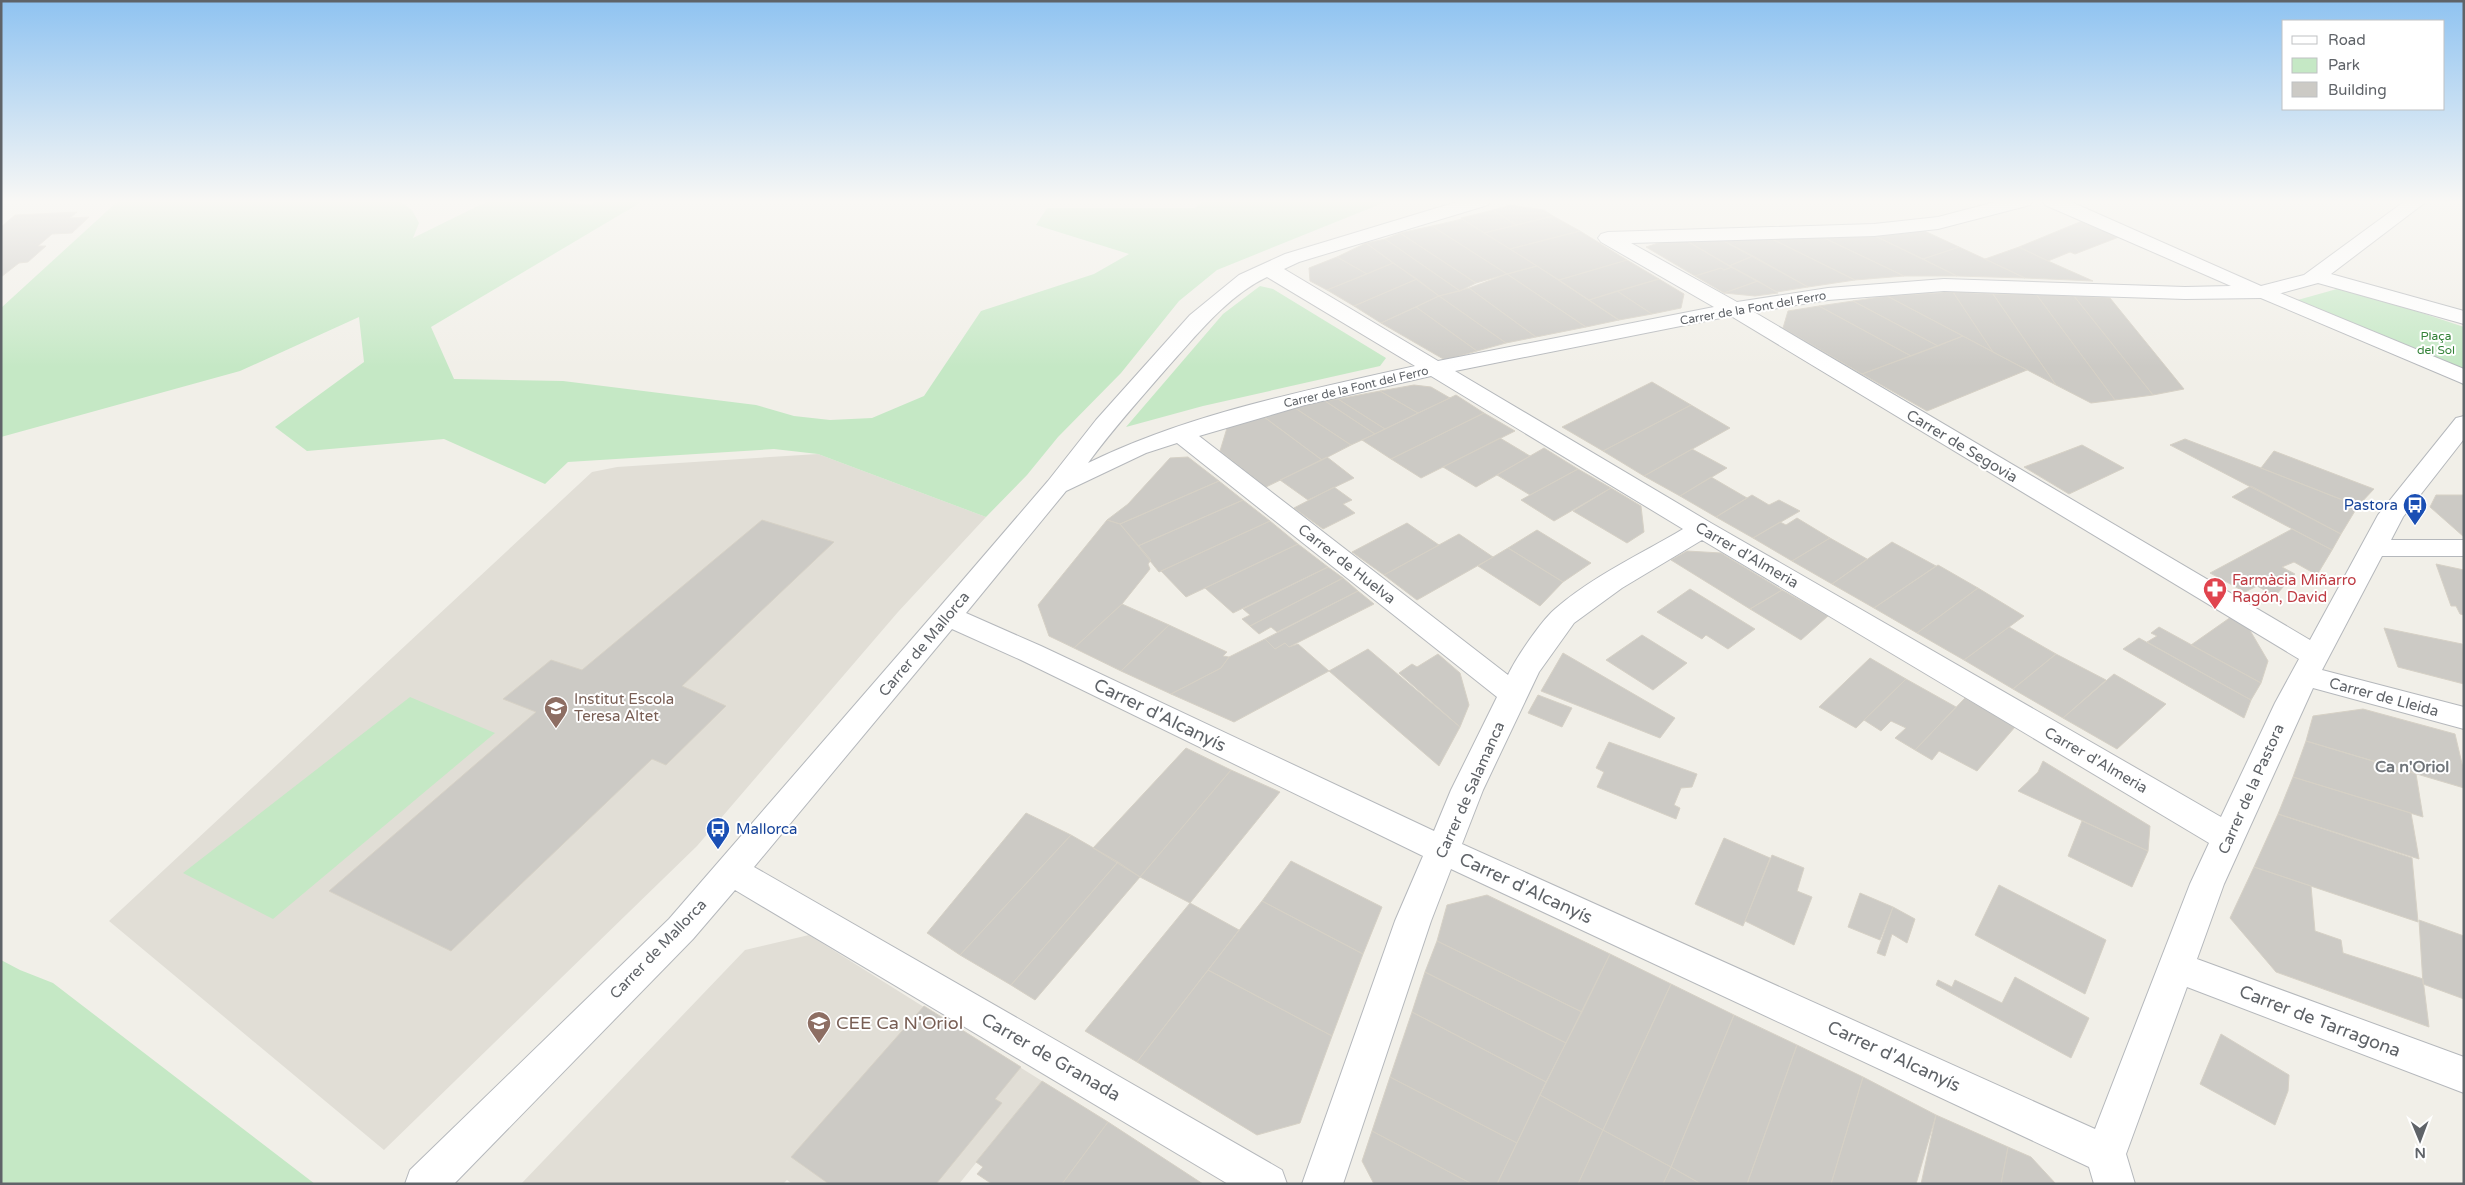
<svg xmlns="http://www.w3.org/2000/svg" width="2465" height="1185" viewBox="0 0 2465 1185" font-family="'Varela Round',sans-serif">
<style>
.education{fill:#e1ded6}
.green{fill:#c5e8c5}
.building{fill:#cccac5;stroke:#d6d1c6}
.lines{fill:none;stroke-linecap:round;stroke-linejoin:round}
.pedestrian-casing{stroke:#b5b8bc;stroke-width:2}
.minor-casing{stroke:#b5b8bc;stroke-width:2}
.pedestrian{fill:#fff;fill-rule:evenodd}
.minor{fill:#fff;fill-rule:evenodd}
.labels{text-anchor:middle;stroke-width:4;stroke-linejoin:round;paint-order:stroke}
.far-street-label{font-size:12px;fill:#5f6368;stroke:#fff}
.far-park-label{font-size:12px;fill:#348238;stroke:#fff}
.street-label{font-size:15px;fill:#5f6368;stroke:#fff}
.transit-label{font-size:15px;fill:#164399;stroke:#fff;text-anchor:end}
.health-label{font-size:15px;fill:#be3a42;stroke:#fff;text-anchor:start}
.education-label{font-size:15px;fill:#785e54;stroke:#fff;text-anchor:start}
.neighbourhood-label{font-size:16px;font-weight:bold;fill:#70757a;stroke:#fff}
.near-street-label{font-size:18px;fill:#5f6368;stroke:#fff}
.near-education-label{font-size:18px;fill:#785e54;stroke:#fff;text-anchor:start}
</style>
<rect width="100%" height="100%" fill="#f1efe8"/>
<path class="education" d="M818,454L986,517L898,612L697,846L384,1150L109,921L592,472L617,467Z
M809,935L1042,1081L959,1184H792L787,1180L783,1184H521L745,950Z"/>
<path class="green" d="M118,201H400L412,210L419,223L413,238L488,201H553L590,205L596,201H643L431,327L454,379L563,381L756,405L794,416L830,420L872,418L924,396L981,311L1094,274L1129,254L1036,225L1047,208H1195L1202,201H1388L1217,270L1179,301L1121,373L1058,437L1027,475L986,517L818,454L774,449L568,462L545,484L444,439L307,451L275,427L364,362L359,317L240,371L1,437V308Z
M1260,286L1273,289L1386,358L1380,366L1203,406L1126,427L1223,314Z
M2344,287L2464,327V386L2446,373L2287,303Z
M410,697L495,733L273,919L183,873Z
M1,960L20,970L53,983L315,1184H1Z"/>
<path class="building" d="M1510,205L1544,210L1553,216L1516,225L1493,210Z
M1493,210L1516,225L1484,233L1461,218Z
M77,212L70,218L89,217L72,233L52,234L38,246H46L28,262L19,263L1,277V227L15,215Z
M1553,216L1580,231L1510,249L1484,233Z
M1462,219L1510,249L1537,266L1507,274L1432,226Z
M2082,221L2119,237L2075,254L2070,252L2048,261L2019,247Z
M1432,226L1507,274L1476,283L1400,233Z
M1918,228L1959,247L1923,259L1869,233Z
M1580,231L1627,260L1559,280L1510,249Z
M1400,233L1476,283L1460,291L1385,239Z
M1869,233L1957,276H1904L1820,236Z
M1820,236L1904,276L1855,280L1770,238Z
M1770,238L1855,280L1808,287L1720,239Z
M1385,239L1460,291L1439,296L1366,243Z
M1671,239L1685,240L1732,267L1724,270L1721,268L1695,276L1646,247Z
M1720,239L1753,256L1729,266L1685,240Z
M1366,243L1393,263L1367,274L1337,257Z
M1959,247L1985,259L2025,278L1957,276L1923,259Z
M2019,247L2048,261L2093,281L2025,278L1985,259Z
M1753,256L1808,287L1777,292L1729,266Z
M1337,257L1367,274L1327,290L1310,281L1309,268Z
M1627,260L1659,279L1589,300L1559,280Z
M1393,263L1417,279L1354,306L1327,290Z
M1537,266L1617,319L1619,320L1586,327L1507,274Z
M1732,267L1758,281L1724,293L1695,276L1721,268L1724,270Z
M1507,274L1586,327L1536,337L1469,288Z
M1417,279L1439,296L1381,323L1354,306Z
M1659,279L1684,294L1681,308L1652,314L1617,291Z
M1758,281L1778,293L1755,296L1724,293Z
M1469,288L1536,337L1506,343L1439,296Z
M1617,291L1652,314L1619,320L1589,300Z
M1953,292L1993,352L1887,296Z
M1953,292L1993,294L2056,385L1993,352Z
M1993,294H2036L2115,400L2091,403L2056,385Z
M2036,294L2074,296L2153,395L2115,400Z
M1439,296L1506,343L1477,351L1416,307Z
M1887,296L1963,336L1938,346L1853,301Z
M2074,296L2110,298L2184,389L2153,395Z
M1853,301L1938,346L1911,356L1819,306Z
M1819,306L1911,356L1862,374L1783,328L1788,311Z
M1416,307L1477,351L1445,360L1381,323Z
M1963,336L2027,370L1927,411L1862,374Z
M1652,382L1691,405L1603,451L1562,427Z
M1414,385L1431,387L1450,398L1418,413L1380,391Z
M1380,391L1418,413L1385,429L1338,399Z
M1456,395L1484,413L1391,459L1362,440Z
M1338,399L1385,429L1375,434L1325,401Z
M1325,401L1375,434L1351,445L1295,408Z
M1691,405L1730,428L1644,476L1603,451Z
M1295,408L1351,445L1322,460L1264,417Z
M1484,413L1515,431L1421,478L1391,459Z
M1264,417L1322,460L1266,487L1220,451L1227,428Z
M1500,438L1530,456L1476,487L1443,467Z
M2185,439L2261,468L2358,506L2341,534L2170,445Z
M2082,445L2124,468L2069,494L2024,467Z
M1544,448L1578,469L1530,495L1497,475Z
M1692,449L1727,468L1680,496L1644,476Z
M2274,451L2374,489L2358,506L2261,468Z
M1188,457L1219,481L1120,524L1107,520L1128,504L1170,458Z
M1327,457L1354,478L1308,500L1280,480Z
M1578,469L1611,488L1554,521L1521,500Z
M1711,477L1747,498L1716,517L1680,496Z
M1219,481L1243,500L1138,546L1120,524Z
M2251,486L2341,534L2332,550L2232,497Z
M1334,487L1352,500L1343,504L1355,513L1323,529L1294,508Z
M1611,488L1641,506L1644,532L1627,543L1573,511Z
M1752,495L1769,505L1779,500L1800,511L1753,538L1716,517Z
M2436,495H2464V537L2430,507Z
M1243,500L1270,521L1159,572L1138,546Z
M1797,518L1830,538L1792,561L1753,538L1780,522L1786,525Z
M762,520L834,542L682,686L726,706L666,765L652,759L451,951L329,891L536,712L503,699L551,660L582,670Z
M1107,520L1120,524L1151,560L1148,564L1150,569L1122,604L1074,648L1049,636L1038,605Z
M1270,521L1298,544L1186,597L1161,571Z
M1407,523L1439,545L1384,575L1352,552Z
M2292,529L2332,550L2317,575L2294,562L2282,567L2295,574L2275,596L2257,586L2245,592L2210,573Z
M1537,530L1591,563L1563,582L1508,548Z
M1459,534L1493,557L1417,600L1384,575Z
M1830,538L1867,559L1832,584L1792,561Z
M1892,542L1936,566L1874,608L1832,584Z
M1298,544L1328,567L1233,613L1205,588Z
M1508,548L1563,582L1540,606L1478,566Z
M1687,551L1721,553L1782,590L1750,609L1671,560Z
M2436,564L2464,570V615L2460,614L2456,606H2451Z
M1938,565L1978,588L1917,633L1874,608Z
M1328,567L1343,578L1250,626L1242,619L1250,615L1243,609Z
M1343,578L1358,591L1277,632L1271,627L1259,634L1250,626Z
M1978,588L2024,616L1964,660L1917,633Z
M1690,589L1755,629L1728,649L1706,635L1702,639L1657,612Z
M1782,590L1828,616L1801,640L1750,609Z
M1358,591L1374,604L1289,647L1285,643L1275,649L1265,639Z
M1122,604L1169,625L1121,671L1074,648Z
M2231,617L2248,627L2268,661L2261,683L2191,645Z
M1169,625L1227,652L1223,656L1229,657L1221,668L1171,694L1121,671Z
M2009,627L2056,654L2013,689L1964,660Z
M2159,627L2261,683L2251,700L2147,642L2157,636L2151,633Z
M2384,628L2462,644L2464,684L2398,667Z
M1642,635L1687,663L1653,690L1606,660Z
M2139,638L2251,700L2244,718L2123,649Z
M1265,639L1275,649L1285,643L1289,647L1298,644L1329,671L1234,722L1171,694L1221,668L1229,657Z
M1368,649L1460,727L1439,766L1329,671Z
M1563,653L1675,718L1660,738L1541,691Z
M1438,654L1460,673L1469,705L1460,727L1399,673L1412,664L1417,667Z
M2056,654L2106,680L2063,718L2013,689Z
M1870,658L1906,679L1856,728L1819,707Z
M2114,674L2166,704L2117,749L2063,718Z
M1906,679L1956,707L1915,750L1895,738L1906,728L1891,721L1881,731L1864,720Z
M1538,695L1572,708L1562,727L1528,713Z
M1965,698L2015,727L1977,771L1939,751L1932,760L1915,750Z
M2363,709L2455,734L2464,772V788L2306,741L2313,716Z
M2306,741L2416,774L2423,817L2293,777Z
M1609,742L1697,774L1692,787L1681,788L1674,805L1680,808L1676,819L1597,787L1604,772L1596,768Z
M1186,748L1231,770L1140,877L1093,848Z
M2043,761L2150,826L2148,851L2018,791L2038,772Z
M1231,770L1280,792L1190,903L1140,877Z
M2293,777L2411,813L2419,859L2278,814Z
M1026,813L1071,835L960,955L927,933Z
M2278,814L2412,858L2418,922L2254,867Z
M2082,821L2148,851L2132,887L2068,856Z
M1071,835L1118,862L1011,985L960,955Z
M1724,838L1770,858L1743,926L1695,904Z
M1772,855L1804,868L1797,891L1812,897L1794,945L1745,921Z
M1291,861L1382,907L1363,954L1262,901Z
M1118,862L1140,877L1035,1000L1011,985Z
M2254,867L2311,886L2315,931L2341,940L2343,953L2423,979L2429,1027L2276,972L2230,918Z
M1999,885L2106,940L2085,994L1975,935Z
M1860,893L1893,907L1880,940L1848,927Z
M1487,895L1610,954L1582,1012L1437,941L1447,905Z
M1262,901L1363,954L1332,1036L1208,970Z
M1190,903L1239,930L1137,1062L1085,1031Z
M1893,907L1915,919L1907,943L1892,934L1885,956L1877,953Z
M2419,920L2464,936V999L2423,984Z
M1437,941L1582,1012L1566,1043L1425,972Z
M1610,954L1671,984L1603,1130L1540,1095Z
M1208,970L1332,1036L1300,1123L1257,1135L1137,1062Z
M1425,972L1566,1043L1546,1082L1412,1012Z
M2015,977L2089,1018L2071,1058L1936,985L1938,980L1952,987L1955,980L2002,1003Z
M1671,984L1734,1015L1671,1167L1603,1130Z
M924,1006L1021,1067L995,1099L1002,1103L936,1184H829L791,1157Z
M1412,1012L1546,1082L1517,1143L1390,1077Z
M1734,1015L1797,1045L1747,1184H1701L1671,1167Z
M2221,1034L2289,1075L2288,1091L2275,1125L2200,1084Z
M1797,1045L1863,1077L1831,1184H1747Z
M1390,1077L1517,1143L1497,1184H1472L1372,1131Z
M1863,1077L1936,1115L1916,1184H1831Z
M1042,1081L1108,1122L1062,1184H992L977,1174L983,1167L976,1162Z
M1540,1095L1603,1130L1578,1184H1497Z
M1936,1115L2008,1147L2001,1184H1921Z
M1108,1122L1203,1184H1062Z
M1603,1130L1671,1167L1663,1184H1578Z
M1372,1131L1472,1184H1374L1362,1161Z
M2008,1147L2031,1157L2056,1184H2001Z
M1671,1167L1701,1184H1663Z"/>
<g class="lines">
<g class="pedestrian-casing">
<path id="pedestrian" d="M2263,286L2464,369V384L2256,296L2253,292L2256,288Z"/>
</g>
<g class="minor-casing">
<path id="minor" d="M1460,201H1490L1488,205L1299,262L1284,269L1438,361L1714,307L1601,242L1598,238L1601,234L1608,232L1874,224L1938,217L1999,201H2032L2030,205L1938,229L1874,236L1631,243L1737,302L1828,288L1944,279L2185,287L2231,286L2045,205L2043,201H2069L2261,286L2304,275L2405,201H2427L2331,274L2464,311V324L2318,283L2263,298L2185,299L1944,291L1828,300L1754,312L2310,640L2378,515L2456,418L2464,416V439L2403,517L2391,540H2464V556H2382L2322,670L2464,707V729L2313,688L2224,884L2197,959L2464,1057V1093L2187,987L2126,1154L2135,1184H2094L2089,1167L1451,869L1431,921L1343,1184H1302L1395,921L1423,856L1021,660L952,629L754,867L1282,1170L1287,1184H1228L735,890L693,939L454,1184H405L410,1170L669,919L938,609L1048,481L1096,420L1190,315L1239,275L1285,254ZM1267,277L1415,366C1305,391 1190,413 1088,463C1112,430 1139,400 1166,369C1196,336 1227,296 1267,277ZM1731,316L2299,659L2275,703L2221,817L1711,523L1455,371ZM1431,376L1683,529C1641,554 1593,576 1555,609C1541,621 1516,658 1508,675L1199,436L1305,405ZM1177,443L1497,697L1451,790L1434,831L1041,646L966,613L1066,491L1146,453ZM1702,540L2209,843L2190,884L2095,1129L1462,844L1483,790L1539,672L1574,623L1622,588Z"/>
</g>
<use href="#pedestrian" class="pedestrian"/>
<use href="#minor" class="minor"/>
</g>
<linearGradient id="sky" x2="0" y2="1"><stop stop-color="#8fc3f1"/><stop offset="0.55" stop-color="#f9f8f5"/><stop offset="1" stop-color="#f9f8f5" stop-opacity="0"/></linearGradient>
<rect width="2465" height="367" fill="url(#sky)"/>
<defs>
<g id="bus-pin" transform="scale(1.25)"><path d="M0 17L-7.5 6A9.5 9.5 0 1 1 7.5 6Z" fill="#1a4fb4" stroke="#fff"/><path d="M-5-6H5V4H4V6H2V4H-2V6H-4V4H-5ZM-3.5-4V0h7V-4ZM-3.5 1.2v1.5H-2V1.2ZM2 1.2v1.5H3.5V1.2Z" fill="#fff"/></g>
<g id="pharmacy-pin" transform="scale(1.25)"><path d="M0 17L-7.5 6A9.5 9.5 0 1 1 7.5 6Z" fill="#e0444e" stroke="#fff"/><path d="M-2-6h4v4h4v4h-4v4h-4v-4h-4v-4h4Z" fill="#fff"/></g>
<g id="school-pin" transform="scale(1.25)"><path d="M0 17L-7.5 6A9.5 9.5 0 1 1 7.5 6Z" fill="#8d6e63" stroke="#fff"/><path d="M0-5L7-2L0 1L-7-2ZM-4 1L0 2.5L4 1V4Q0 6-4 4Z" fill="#fff"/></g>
</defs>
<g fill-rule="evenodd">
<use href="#bus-pin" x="2415" y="505"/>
<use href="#pharmacy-pin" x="2215" y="589"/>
<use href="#school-pin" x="556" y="708"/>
<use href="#bus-pin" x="718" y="829"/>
<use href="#school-pin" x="819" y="1023"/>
</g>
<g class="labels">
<g class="far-street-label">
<text transform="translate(1753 308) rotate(-10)" y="4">Carrer de la Font del Ferro</text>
<text transform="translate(1356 387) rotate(-13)" y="4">Carrer de la Font del Ferro</text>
</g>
<g class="far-park-label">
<text x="2436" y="340">Plaça<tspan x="2436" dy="14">del Sol</tspan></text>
</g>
<g class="street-label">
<text transform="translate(1962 446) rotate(31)" y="5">Carrer de Segovia</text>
<text transform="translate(1747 555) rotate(30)" y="5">Carrer d'Almeria</text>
<text transform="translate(1347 564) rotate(38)" y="5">Carrer de Huelva</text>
<text transform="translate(924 644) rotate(-50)" y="5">Carrer de Mallorca</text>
<text transform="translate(2384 697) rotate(15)" y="5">Carrer de Lleida</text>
<text transform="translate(2096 760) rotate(30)" y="5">Carrer d'Almeria</text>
<text transform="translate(2251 789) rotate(-66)" y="5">Carrer de la Pastora</text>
<text transform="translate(1470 790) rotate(-66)" y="5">Carrer de Salamanca</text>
<text transform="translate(658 949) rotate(-46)" y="5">Carrer de Mallorca</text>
</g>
<g class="transit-label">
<text x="2398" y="510">Pastora</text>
<text x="736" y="834" text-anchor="start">Mallorca</text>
</g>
<g class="health-label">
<text x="2232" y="585">Farmàcia Miñarro<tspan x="2232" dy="17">Ragón, David</tspan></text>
</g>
<g class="education-label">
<text x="574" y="704">Institut Escola<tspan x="574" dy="17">Teresa Altet</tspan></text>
</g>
<g class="neighbourhood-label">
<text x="2412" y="772">Ca n'Oriol</text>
</g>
<g class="near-street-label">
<text transform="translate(1160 715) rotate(26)" y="6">Carrer d'Alcanyís</text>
<text transform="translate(1526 888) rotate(25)" y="6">Carrer d'Alcanyís</text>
<text transform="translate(2320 1021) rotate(21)" y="6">Carrer de Tarragona</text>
<text transform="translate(1894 1056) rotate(25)" y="6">Carrer d'Alcanyís</text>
<text transform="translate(1051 1057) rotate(30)" y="6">Carrer de Granada</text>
</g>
<g class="near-education-label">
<text x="836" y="1029">CEE Ca N'Oriol</text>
</g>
</g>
<rect width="2465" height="1185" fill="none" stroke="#5f6368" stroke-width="5"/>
<rect x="2282" y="20" width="162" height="90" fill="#ffffff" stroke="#bfc1c3"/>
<rect x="2292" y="36" width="25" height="8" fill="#ffffff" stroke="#bfc1c3"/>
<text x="2328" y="45" font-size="15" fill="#5f6368">Road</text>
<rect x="2292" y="58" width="25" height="15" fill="#c5e8c5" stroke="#bfc1c3"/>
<text x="2328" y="70" font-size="15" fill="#5f6368">Park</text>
<rect x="2292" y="82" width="25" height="15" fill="#cccac5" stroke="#bfc1c3"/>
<text x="2328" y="95" font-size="15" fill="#5f6368">Building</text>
<g transform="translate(2420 1140) rotate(179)" stroke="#ffffff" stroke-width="4" paint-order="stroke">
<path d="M0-4L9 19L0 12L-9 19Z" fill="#5f6368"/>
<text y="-8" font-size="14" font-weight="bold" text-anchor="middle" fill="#5f6368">N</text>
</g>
</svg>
